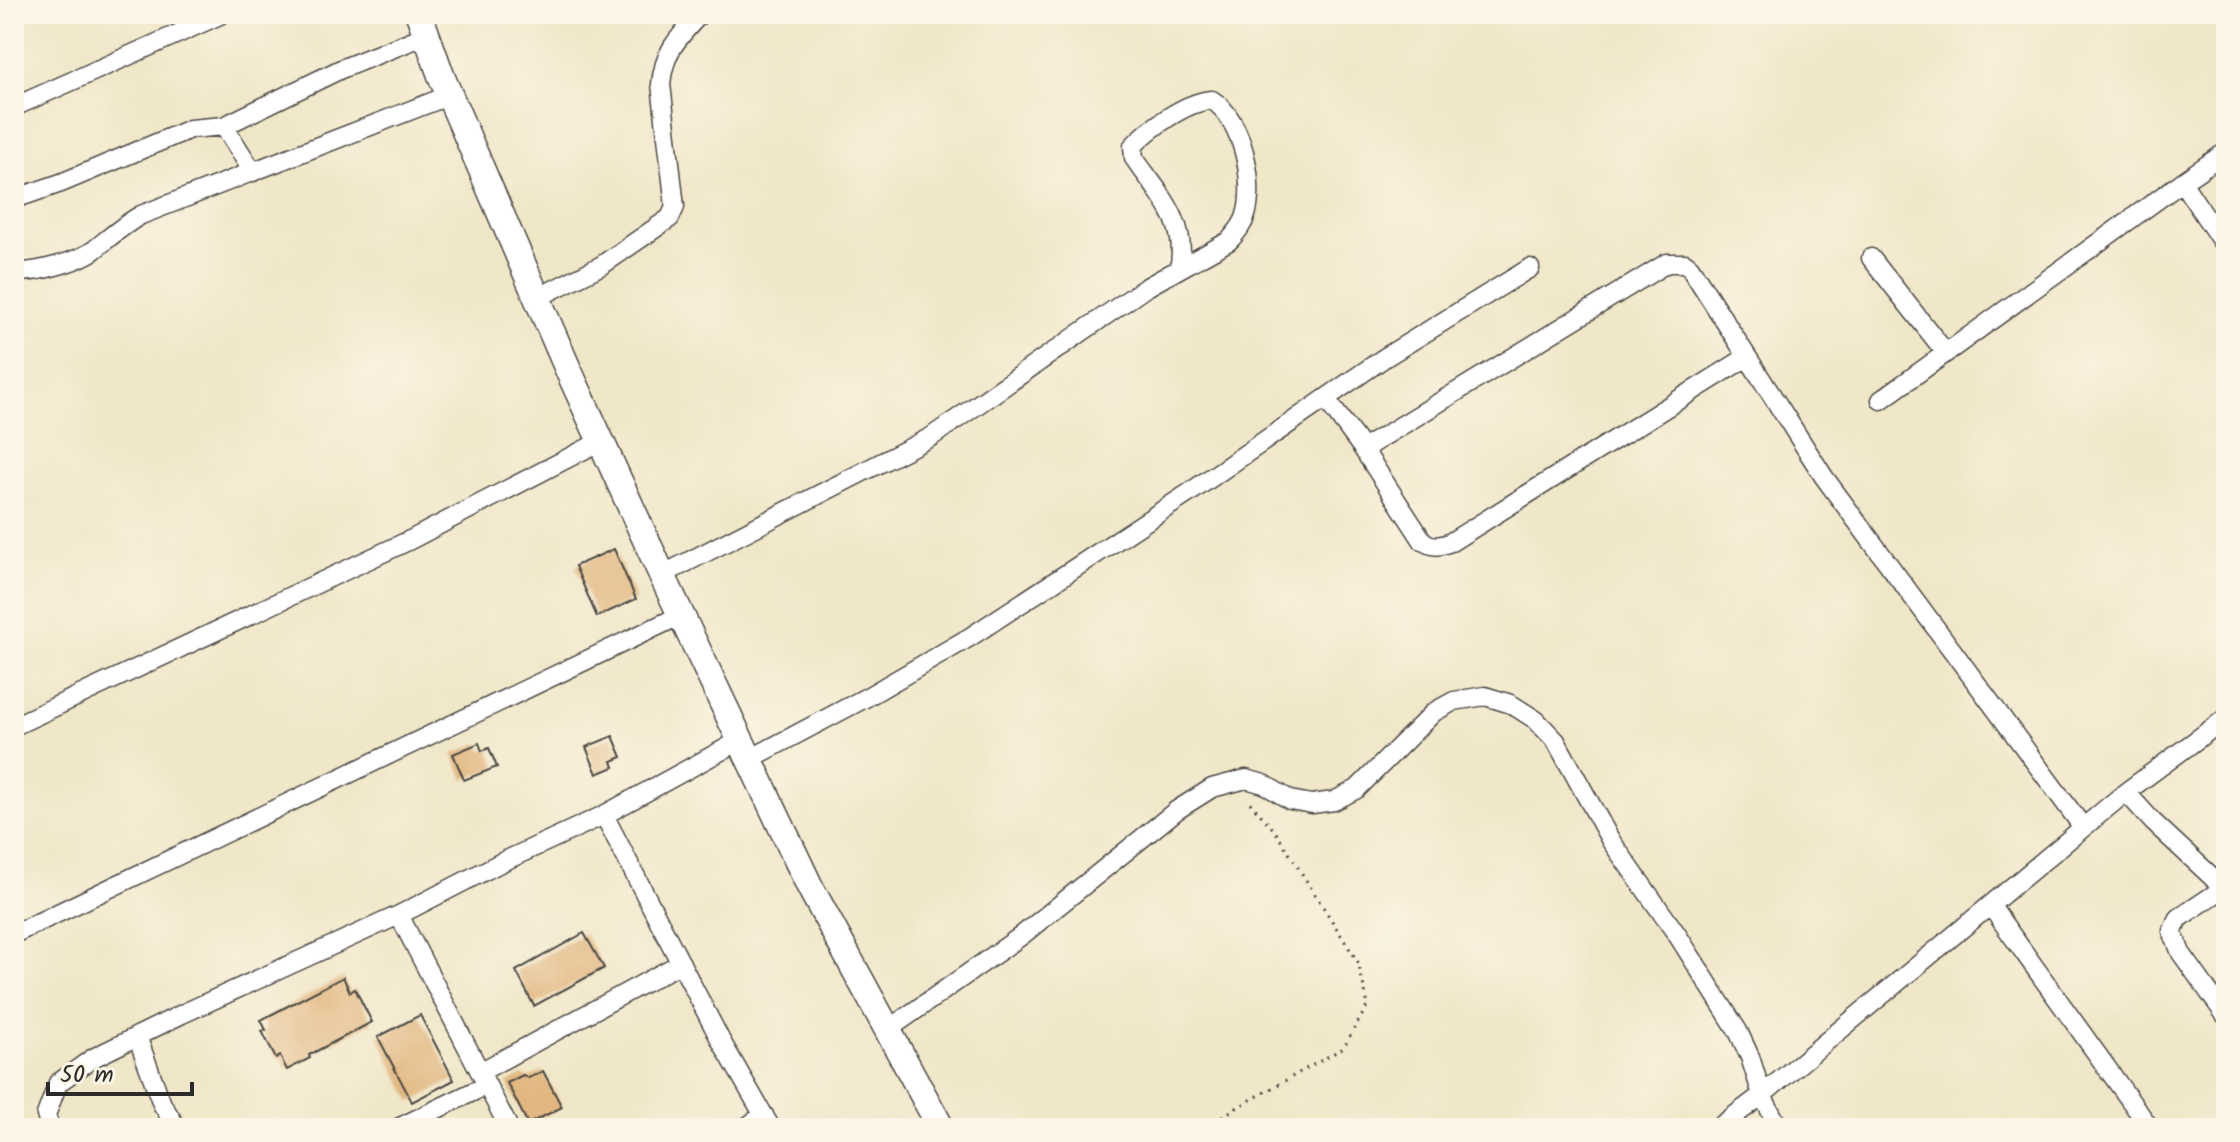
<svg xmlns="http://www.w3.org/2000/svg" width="2240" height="1142" viewBox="0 0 2240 1142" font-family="Kalam,sans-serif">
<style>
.building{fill:#e1b67f}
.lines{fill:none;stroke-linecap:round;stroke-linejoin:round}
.minor-casing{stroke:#494743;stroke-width:21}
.secondary-casing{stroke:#494743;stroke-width:29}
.path{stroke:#494743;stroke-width:3;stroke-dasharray:2 6;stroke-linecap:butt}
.minor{stroke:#fff;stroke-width:18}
.secondary{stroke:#fff;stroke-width:26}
</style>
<rect width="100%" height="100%" fill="#fcf5e5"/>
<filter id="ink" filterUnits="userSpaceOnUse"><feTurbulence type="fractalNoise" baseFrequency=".0125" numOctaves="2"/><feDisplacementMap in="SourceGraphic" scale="16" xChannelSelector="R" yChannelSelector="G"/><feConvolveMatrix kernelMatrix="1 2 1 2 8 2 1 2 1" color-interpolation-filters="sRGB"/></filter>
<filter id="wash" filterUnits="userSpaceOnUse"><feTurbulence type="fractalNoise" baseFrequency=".006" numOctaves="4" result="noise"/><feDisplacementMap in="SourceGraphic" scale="32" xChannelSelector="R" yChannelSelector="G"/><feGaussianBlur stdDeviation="1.8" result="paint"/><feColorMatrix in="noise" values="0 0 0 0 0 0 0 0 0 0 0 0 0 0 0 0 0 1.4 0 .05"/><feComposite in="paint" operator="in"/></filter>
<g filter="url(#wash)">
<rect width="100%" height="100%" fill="#f0e6c8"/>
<g id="blocks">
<path class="building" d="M614,549L636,599L597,617L575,566Z
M613,736L622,757L612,761L614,767L597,774L586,747Z
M479,743L482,751L489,748L497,767L464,780L453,754Z
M584,933L604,968L534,1006L516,971Z
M343,977L350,992L355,989L372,1022L309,1055L310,1058L287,1070L280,1056L276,1059L262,1031L266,1030L261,1020Z
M420,1015L454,1080L412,1102L378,1037Z
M543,1071L562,1107L528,1124L507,1083L523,1075L528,1078Z"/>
</g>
</g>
<g filter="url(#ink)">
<use href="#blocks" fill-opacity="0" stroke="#494743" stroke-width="2"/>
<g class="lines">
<g class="minor-casing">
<path id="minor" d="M14,107L222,14
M224,126L253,172
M2226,152L2182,182L2226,248
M14,199L61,183L190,129L224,126L341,69L426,35
M1871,258L1946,353
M14,271C32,275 79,261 94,250C110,237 123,225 141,215L450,95
M537,298L602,265L670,218L675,207L661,84C664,51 678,38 700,14
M1747,357L1451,542C1441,546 1433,548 1423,541L1363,449L1667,263H1685L1690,267L1824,477L2082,826
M1326,399L1363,449
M1881,400L2182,182
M662,575L931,437L1145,288L1229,241C1235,234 1243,226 1246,215C1256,183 1242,118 1212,100C1187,101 1150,128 1133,146L1134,158C1159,194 1189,222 1179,269
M14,726L410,540L601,441
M750,759L867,697L970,637L1189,493L1384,358L1530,268
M2126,792L2226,718
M604,815L721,1041L771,1128
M2224,888L2179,918L2172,931L2181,953L2226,1016
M1990,905L2150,1128
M399,915L509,1128
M14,934L681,615
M886,1031L1021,936L1177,810L1212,788L1246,779L1264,784L1290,800L1312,804L1334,801L1357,789L1434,712L1454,701L1485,696L1511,704L1536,720L1556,741L1611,841L1678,936L1738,1031L1750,1057L1762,1095L1779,1128
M137,1036L162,1104L177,1128
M480,1072L681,963
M50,1128L46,1115L58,1083L93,1058L182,1014L399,915L500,863L604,815L741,740
M398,1128L487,1085
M745,1128L764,1115
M1718,1128L1762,1095L2126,792L2153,822L2226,890"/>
</g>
<g class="secondary-casing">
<path id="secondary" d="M419,14L442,78L567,367L662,575L810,887L941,1128"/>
</g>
<path class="path" d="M1201,1128L1343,1048L1368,1005L1358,962L1275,831L1246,798"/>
<use href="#minor" class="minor"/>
<use href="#secondary" class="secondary"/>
</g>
</g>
<rect width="2240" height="1142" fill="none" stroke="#fcf5e5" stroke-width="48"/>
<path d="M48 1082v12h144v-12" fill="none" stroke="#2b2b2b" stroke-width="4"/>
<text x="60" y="1082" font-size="24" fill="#2b2b2b" stroke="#fcf5e5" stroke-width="6" paint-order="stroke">50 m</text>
</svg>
